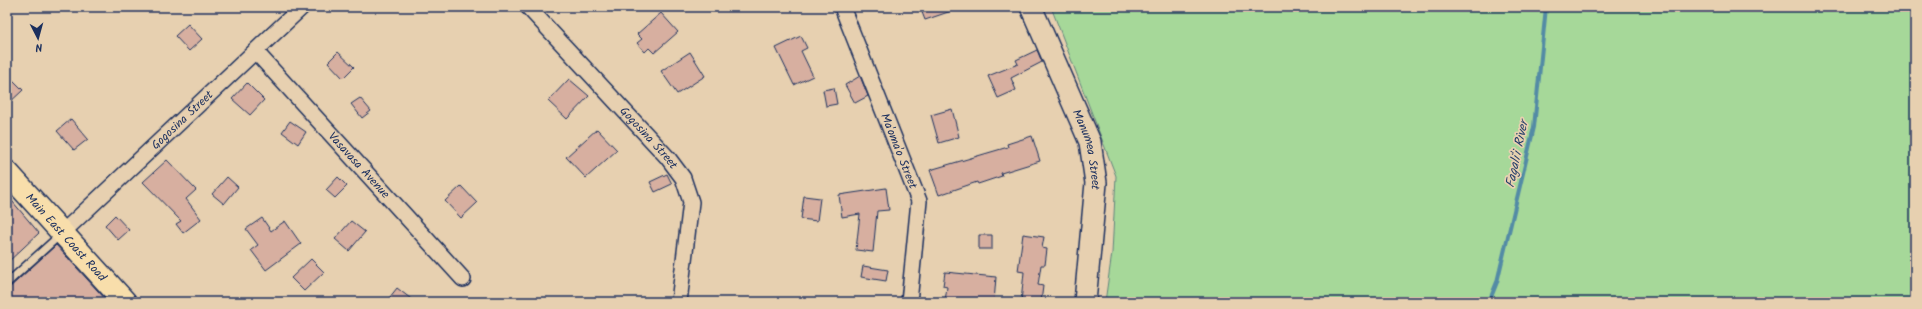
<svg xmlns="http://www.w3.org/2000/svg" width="1922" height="309" viewBox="0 0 1922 309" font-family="Kalam,sans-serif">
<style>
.green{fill:#a6d899;stroke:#60847c}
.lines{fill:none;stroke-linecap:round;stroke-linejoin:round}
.stream{stroke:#538ba5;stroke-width:4}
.building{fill:#d7afa0;stroke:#1b2f5e}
.lane-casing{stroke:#1b2f5e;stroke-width:10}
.street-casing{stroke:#1b2f5e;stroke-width:18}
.secondary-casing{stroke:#1b2f5e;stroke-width:24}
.primary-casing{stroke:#1b2f5e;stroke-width:25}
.lane{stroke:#e7d0b0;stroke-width:7}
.street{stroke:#e7d0b0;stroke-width:15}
.secondary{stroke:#e7d0b0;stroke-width:21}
.primary{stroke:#f8deab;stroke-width:22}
.labels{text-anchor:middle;stroke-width:3.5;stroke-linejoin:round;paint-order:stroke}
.street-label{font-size:12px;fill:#1b2f5e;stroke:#e7d0b0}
.water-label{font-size:13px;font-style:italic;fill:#243e6a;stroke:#e7d0b0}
</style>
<rect width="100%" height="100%" fill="#e7d0b0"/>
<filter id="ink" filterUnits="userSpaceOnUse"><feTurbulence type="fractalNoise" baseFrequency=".025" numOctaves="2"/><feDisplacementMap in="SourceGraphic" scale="8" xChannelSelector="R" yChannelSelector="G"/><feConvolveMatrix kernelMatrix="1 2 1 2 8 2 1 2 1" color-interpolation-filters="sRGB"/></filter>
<g filter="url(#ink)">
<path class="green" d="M1051,7H1915V302H1105L1112,253L1116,176Z"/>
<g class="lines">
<path class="stream" d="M1489,302L1497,282L1534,127L1546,7"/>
</g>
<path class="building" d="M920,7H957V9L925,20Z
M661,13L678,32L654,53L649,48L645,52L637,43L642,39L637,34Z
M188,24L202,39L189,51L175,36Z
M801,36L807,48L801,51L813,76L794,85L776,48Z
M1037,50L1042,62L1011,78L1016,90L998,98L988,76L1018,64L1016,60Z
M338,52L354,67L343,78L328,62Z
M690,52L705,76L677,94L661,71Z
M7,74L23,90L7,105Z
M860,76L868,96L855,103L845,85Z
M569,79L589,96L567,119L548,101Z
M247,83L264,100L250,115L232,99Z
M834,88L837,104L826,106L823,90Z
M360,98L371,111L362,118L351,104Z
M952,109L959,137L939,143L931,115Z
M71,119L88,139L74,150L57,131Z
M290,121L306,132L298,144L282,132Z
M597,129L617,150L586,178L566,157Z
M1032,136L1040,161L1001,173L1002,176L978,184L977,182L939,195L930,170L1008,147L1007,144Z
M167,160L196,190L186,199L201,219L183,233L176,224L181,221L143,182Z
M667,174L672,184L655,192L650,182Z
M227,177L238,187L224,204L212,194Z
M338,177L347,186L335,198L326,190Z
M461,186L477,203L461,218L445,201Z
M886,188L889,210L877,211L873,252L856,250L860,214L842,217L839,195Z
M7,195L39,233L7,263Z
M804,196L820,198L817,221L801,219Z
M115,215L129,230L118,240L105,225Z
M262,218L271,231L285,221L301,244L266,270L251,250L258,245L246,229Z
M351,221L365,232L349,251L335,239Z
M1023,234L1044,237L1042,248L1047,249L1045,265H1041L1038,285L1043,286L1041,302H1021L1024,272L1018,271Z
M979,235H992V249H979Z
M56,245L108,302H7V290Z
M311,259L324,272L304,291L291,278Z
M863,266L888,270L886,281L861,277Z
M945,272L996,277L994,302L945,301L947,287L943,286Z
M397,288L415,302H386Z"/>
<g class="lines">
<g class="lane-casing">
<path id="lane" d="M7,283L60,235"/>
</g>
<g class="street-casing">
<g id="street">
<path id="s1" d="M528,7L668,158L683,178L691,202L679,302"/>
<path id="s2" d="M842,7L919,201L909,302"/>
<path id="s3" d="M256,52L463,279"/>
<path id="s4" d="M62,233L302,7"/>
</g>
</g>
<g class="secondary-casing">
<g id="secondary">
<path id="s5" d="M1031,7L1090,142L1096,183L1085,302"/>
</g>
</g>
<g class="primary-casing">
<g id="primary">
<path id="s6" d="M7,172L125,302"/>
</g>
</g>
<use href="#lane" class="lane"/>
<use href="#street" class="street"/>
<use href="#secondary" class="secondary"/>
<use href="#primary" class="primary"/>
</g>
</g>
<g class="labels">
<g class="street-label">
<text dy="4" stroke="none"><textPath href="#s4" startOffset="165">Gogosina Street</textPath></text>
<text dy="4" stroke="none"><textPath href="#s1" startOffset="178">Gogosina Street</textPath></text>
<text dy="4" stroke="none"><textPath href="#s5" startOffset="154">Manumea Street</textPath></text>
<text dy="4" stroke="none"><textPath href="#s2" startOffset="155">Ma'oma'o Street</textPath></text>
<text dy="4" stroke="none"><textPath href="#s3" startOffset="153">Vasavasa Avenue</textPath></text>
<text dy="4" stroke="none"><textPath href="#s6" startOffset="88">Main East Coast Road</textPath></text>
</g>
<g class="water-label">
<text transform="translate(1516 154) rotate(-78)" y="5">Fagali'i River</text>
</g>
</g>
<rect width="1922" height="309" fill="none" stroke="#e7d0b0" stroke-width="24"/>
<rect x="12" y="12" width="1898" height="285" fill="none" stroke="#1b2f5e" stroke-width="1.5" filter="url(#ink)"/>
<g transform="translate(38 38) rotate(174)" stroke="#e7d0b0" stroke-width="3" paint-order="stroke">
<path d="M0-3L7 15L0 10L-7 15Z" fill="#1b2f5e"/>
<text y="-6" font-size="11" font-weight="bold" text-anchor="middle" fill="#1b2f5e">N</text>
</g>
</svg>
